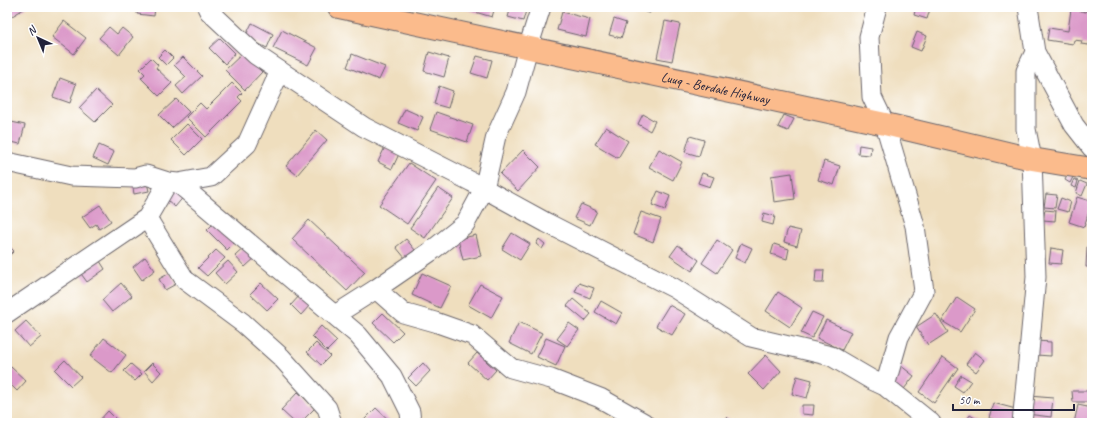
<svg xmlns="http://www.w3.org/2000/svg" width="1099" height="430" viewBox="0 0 1099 430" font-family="Caveat,sans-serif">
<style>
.building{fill:#db99c9}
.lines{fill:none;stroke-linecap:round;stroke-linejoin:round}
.street-casing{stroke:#6a6469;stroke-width:21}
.primary-casing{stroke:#6a6469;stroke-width:24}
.street{stroke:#fff;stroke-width:19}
.primary{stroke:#fbbb8c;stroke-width:22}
.labels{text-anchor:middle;stroke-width:3;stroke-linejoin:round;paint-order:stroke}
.street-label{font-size:14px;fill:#22223b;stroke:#fff}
</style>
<rect width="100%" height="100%" fill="#fff"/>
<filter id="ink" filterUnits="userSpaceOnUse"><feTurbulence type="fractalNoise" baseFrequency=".025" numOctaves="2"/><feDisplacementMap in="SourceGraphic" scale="8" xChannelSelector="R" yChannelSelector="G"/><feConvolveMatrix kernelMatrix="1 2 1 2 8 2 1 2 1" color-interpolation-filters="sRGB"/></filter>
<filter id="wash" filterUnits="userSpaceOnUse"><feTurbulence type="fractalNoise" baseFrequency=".012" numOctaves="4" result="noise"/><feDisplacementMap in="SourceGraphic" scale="16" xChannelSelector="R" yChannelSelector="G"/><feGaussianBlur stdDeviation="0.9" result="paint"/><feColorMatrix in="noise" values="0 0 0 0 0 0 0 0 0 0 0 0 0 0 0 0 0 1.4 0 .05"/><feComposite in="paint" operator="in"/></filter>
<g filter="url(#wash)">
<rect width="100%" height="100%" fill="#efdebe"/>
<g id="blocks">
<path class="building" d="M7,7H27L9,18L7,14Z
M138,7H155L154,16L137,14Z
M458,7H495L492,17Z
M511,7H527L523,21L508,17Z
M646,7H651L650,13L645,12Z
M916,7H924L930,9L927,19L914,15Z
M1087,7H1092V29L1089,45L1081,44L1082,41L1074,40L1073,44L1047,40L1049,28L1068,31L1071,9L1086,12Z
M562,12L590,19L586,37L557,30Z
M614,19L626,23L621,38L609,35Z
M64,21L86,38L74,54L52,37Z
M665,21L680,24L672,61L657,58Z
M252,23L273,34L267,48L245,37Z
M109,27L117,34L122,28L133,37L119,55L99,38Z
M282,30L317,48L308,65L273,48Z
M917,32L927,36L921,51L911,47Z
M220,38L235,53L225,64L209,48Z
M165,50L173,58L166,65L158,57Z
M429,52L449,58L444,77L424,71Z
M243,53L262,72L245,90L225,70Z
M352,54L385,67L379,80L347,67Z
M477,56L492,60L487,78L471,73Z
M183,57L202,76L183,94L176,86L186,77L174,65Z
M151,58L158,65L156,68L172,83L159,96L141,78L145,74L140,69Z
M60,78L76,84L70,103L53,97Z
M232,83L242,93L238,97L242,101L206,137L186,117L200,103L206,109Z
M439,86L453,91L448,108L434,104Z
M96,90L112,105L95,122L79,108Z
M176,99L189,112L172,128L159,115Z
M405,109L423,117L417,131L398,123Z
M436,112L473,125L467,142L430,129Z
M643,114L655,121L650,131L638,124Z
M784,115L794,119L788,131L778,127Z
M7,121L25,125L20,144L7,141Z
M187,124L202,139L186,155L171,140Z
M606,127L628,141L618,158L595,144Z
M316,130L327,140L297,175L286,166Z
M690,136L704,140L699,156L685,152Z
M99,145L114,152L108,165L93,158Z
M859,145L871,147L870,155L858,154Z
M385,147L399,154L392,169L378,162Z
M659,149L682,162L673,180L649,167Z
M523,150L540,167L518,191L500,174Z
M824,161L840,166L834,185L818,180Z
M409,163L436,181L407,224L379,205Z
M702,173L714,177L710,187L698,183Z
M792,173L795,199L774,202L771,176Z
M1068,174L1073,177L1070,183L1065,180Z
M146,179L149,191L134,194L132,182Z
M1074,179L1078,181L1076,188L1071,186Z
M1080,181L1087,184L1082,196L1076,193Z
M172,185L185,195L175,207L163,196Z
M438,188L453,198L425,238L410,228Z
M658,191L670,196L665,210L652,205Z
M1046,194L1057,195L1055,208L1044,207Z
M1092,195V205H1091L1084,227L1069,222L1077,197L1090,201Z
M1061,198L1071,202L1068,212L1057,209Z
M581,204L597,211L590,225L574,218Z
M100,205L111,221L99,229L96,224L90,228L82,217Z
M1045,210L1056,211L1055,221L1043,220Z
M641,212L661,219L653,242L633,234Z
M764,213L775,216L773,225L762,222Z
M217,220L237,240L227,250L207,230Z
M309,220L365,272L347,291L292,239Z
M788,228L801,231L797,246L784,242Z
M512,233L530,244L520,260L502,249Z
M476,235L481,256L463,260L458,239Z
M406,239L415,250L405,258L396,247Z
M539,239L545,244L542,249L536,244Z
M717,240L732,250L717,273L702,263Z
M741,243L752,248L745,263L735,258Z
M7,244L14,251L7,258Z
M774,244L789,249L787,259L771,254Z
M247,245L257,256L245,267L235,256Z
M678,245L699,260L692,271L670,256Z
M1087,247H1092V267H1086Z
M1051,248L1063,250L1061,264L1049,263Z
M216,250L225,258L207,276L198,268Z
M145,257L155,270L142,280L133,267Z
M98,258L105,269L87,282L79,271Z
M228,261L238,272L225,284L215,273Z
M816,270H824L823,283H815Z
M170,273L176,284L165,290L159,279Z
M422,273L451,286L440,308L412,295Z
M121,283L132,296L112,312L102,300Z
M261,283L278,299L267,310L250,294Z
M579,283L594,288L590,298L575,292Z
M480,284L503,296L491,318L468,305Z
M778,292L802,308L790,327L766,311Z
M300,295L310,305L301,315L291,305Z
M957,297L975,309L960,332L942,321Z
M573,299L591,314L585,321L567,306Z
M601,301L622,313L616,324L595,312Z
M669,305L685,314L672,335L656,326Z
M812,312L823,317L812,338L801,333Z
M383,313L403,332L393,342L373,323Z
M936,314L948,332L928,345L916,327Z
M826,320L851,332L842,350L817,338Z
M26,321L41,337L29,347L15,331Z
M519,322L542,333L531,354L509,343Z
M569,323L579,330L567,346L557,339Z
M321,326L337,341L327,351L312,336Z
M104,338L126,355L112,373L90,356Z
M546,338L565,346L556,366L537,357Z
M1036,341L1051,342V356L1036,355Z
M316,343L330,356L321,365L307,352Z
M975,352L985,360L976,372L966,364Z
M477,353L496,370L487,380L468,363Z
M766,355L781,371L764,390L748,374Z
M943,357L958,368L934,403L919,392Z
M65,360L81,377L71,386L55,370Z
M152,363L161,372L153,381L144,371Z
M423,363L430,371L416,386L408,378Z
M131,364L142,374L135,381L124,371Z
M900,365L914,376L901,393L887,382Z
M11,367L26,381L17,391L7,381V371Z
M961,375L971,381L963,392L954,386Z
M797,376L812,380L807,398L792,394Z
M1072,391H1089V402H1073Z
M298,392L315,408L300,423H295L281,410Z
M1029,396L1053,398L1051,417L1027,414Z
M993,403L1016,409L1012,423H1006L989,418Z
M802,405H814L813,415L802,414Z
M1078,405L1092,408L1091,423H1074Z
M376,408L392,423L362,422Z
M108,411L120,423H97Z
M970,415L981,422V423H965Z
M727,417L733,423H721Z"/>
</g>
</g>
<g filter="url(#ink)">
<use href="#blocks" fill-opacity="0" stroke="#6a6469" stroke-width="1"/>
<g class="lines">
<g class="street-casing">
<path id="street" d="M207,7L209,11L256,55L364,127L472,182L547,223L674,288L751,337L831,356L872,380L885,386L931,423
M877,7L869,37L872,97L885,124L915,226L924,291L899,337L885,386
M1035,52L1074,125L1092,148
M7,162L71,176L135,178L146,175L168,182L178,183L358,335L392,376L410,412L411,423
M168,182L147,218L185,280L243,323L281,357L327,408L332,423
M178,183L211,177L247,144L280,71
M376,289L403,313L435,322L472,335L511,368L551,379L600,398L644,423
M7,313L147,218
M335,315L376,289L430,252L465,224L484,189L496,136L516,92L528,48L541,7
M1022,423L1029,352L1036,277L1032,159L1026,129V71L1035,52L1028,7"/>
</g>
<g class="primary-casing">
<g id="primary">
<path id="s1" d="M339,7L885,124L1032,159L1092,169"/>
</g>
</g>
<use href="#street" class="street"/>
<use href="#primary" class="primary"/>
</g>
</g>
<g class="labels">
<g class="street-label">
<text dy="5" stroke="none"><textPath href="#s1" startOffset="385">Luuq - Berdale Highway</textPath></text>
</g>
</g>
<rect width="1099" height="430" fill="none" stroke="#fff" stroke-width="24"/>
<g transform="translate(38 38) rotate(316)" stroke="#ffffff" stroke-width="3" paint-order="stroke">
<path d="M0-3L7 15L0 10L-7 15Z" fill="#22223b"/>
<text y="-6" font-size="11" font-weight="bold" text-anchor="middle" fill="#22223b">N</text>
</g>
<path d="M953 404v6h121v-6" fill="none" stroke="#22223b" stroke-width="2"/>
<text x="959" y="404" font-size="12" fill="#22223b" stroke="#ffffff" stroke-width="3" paint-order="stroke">50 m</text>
</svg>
